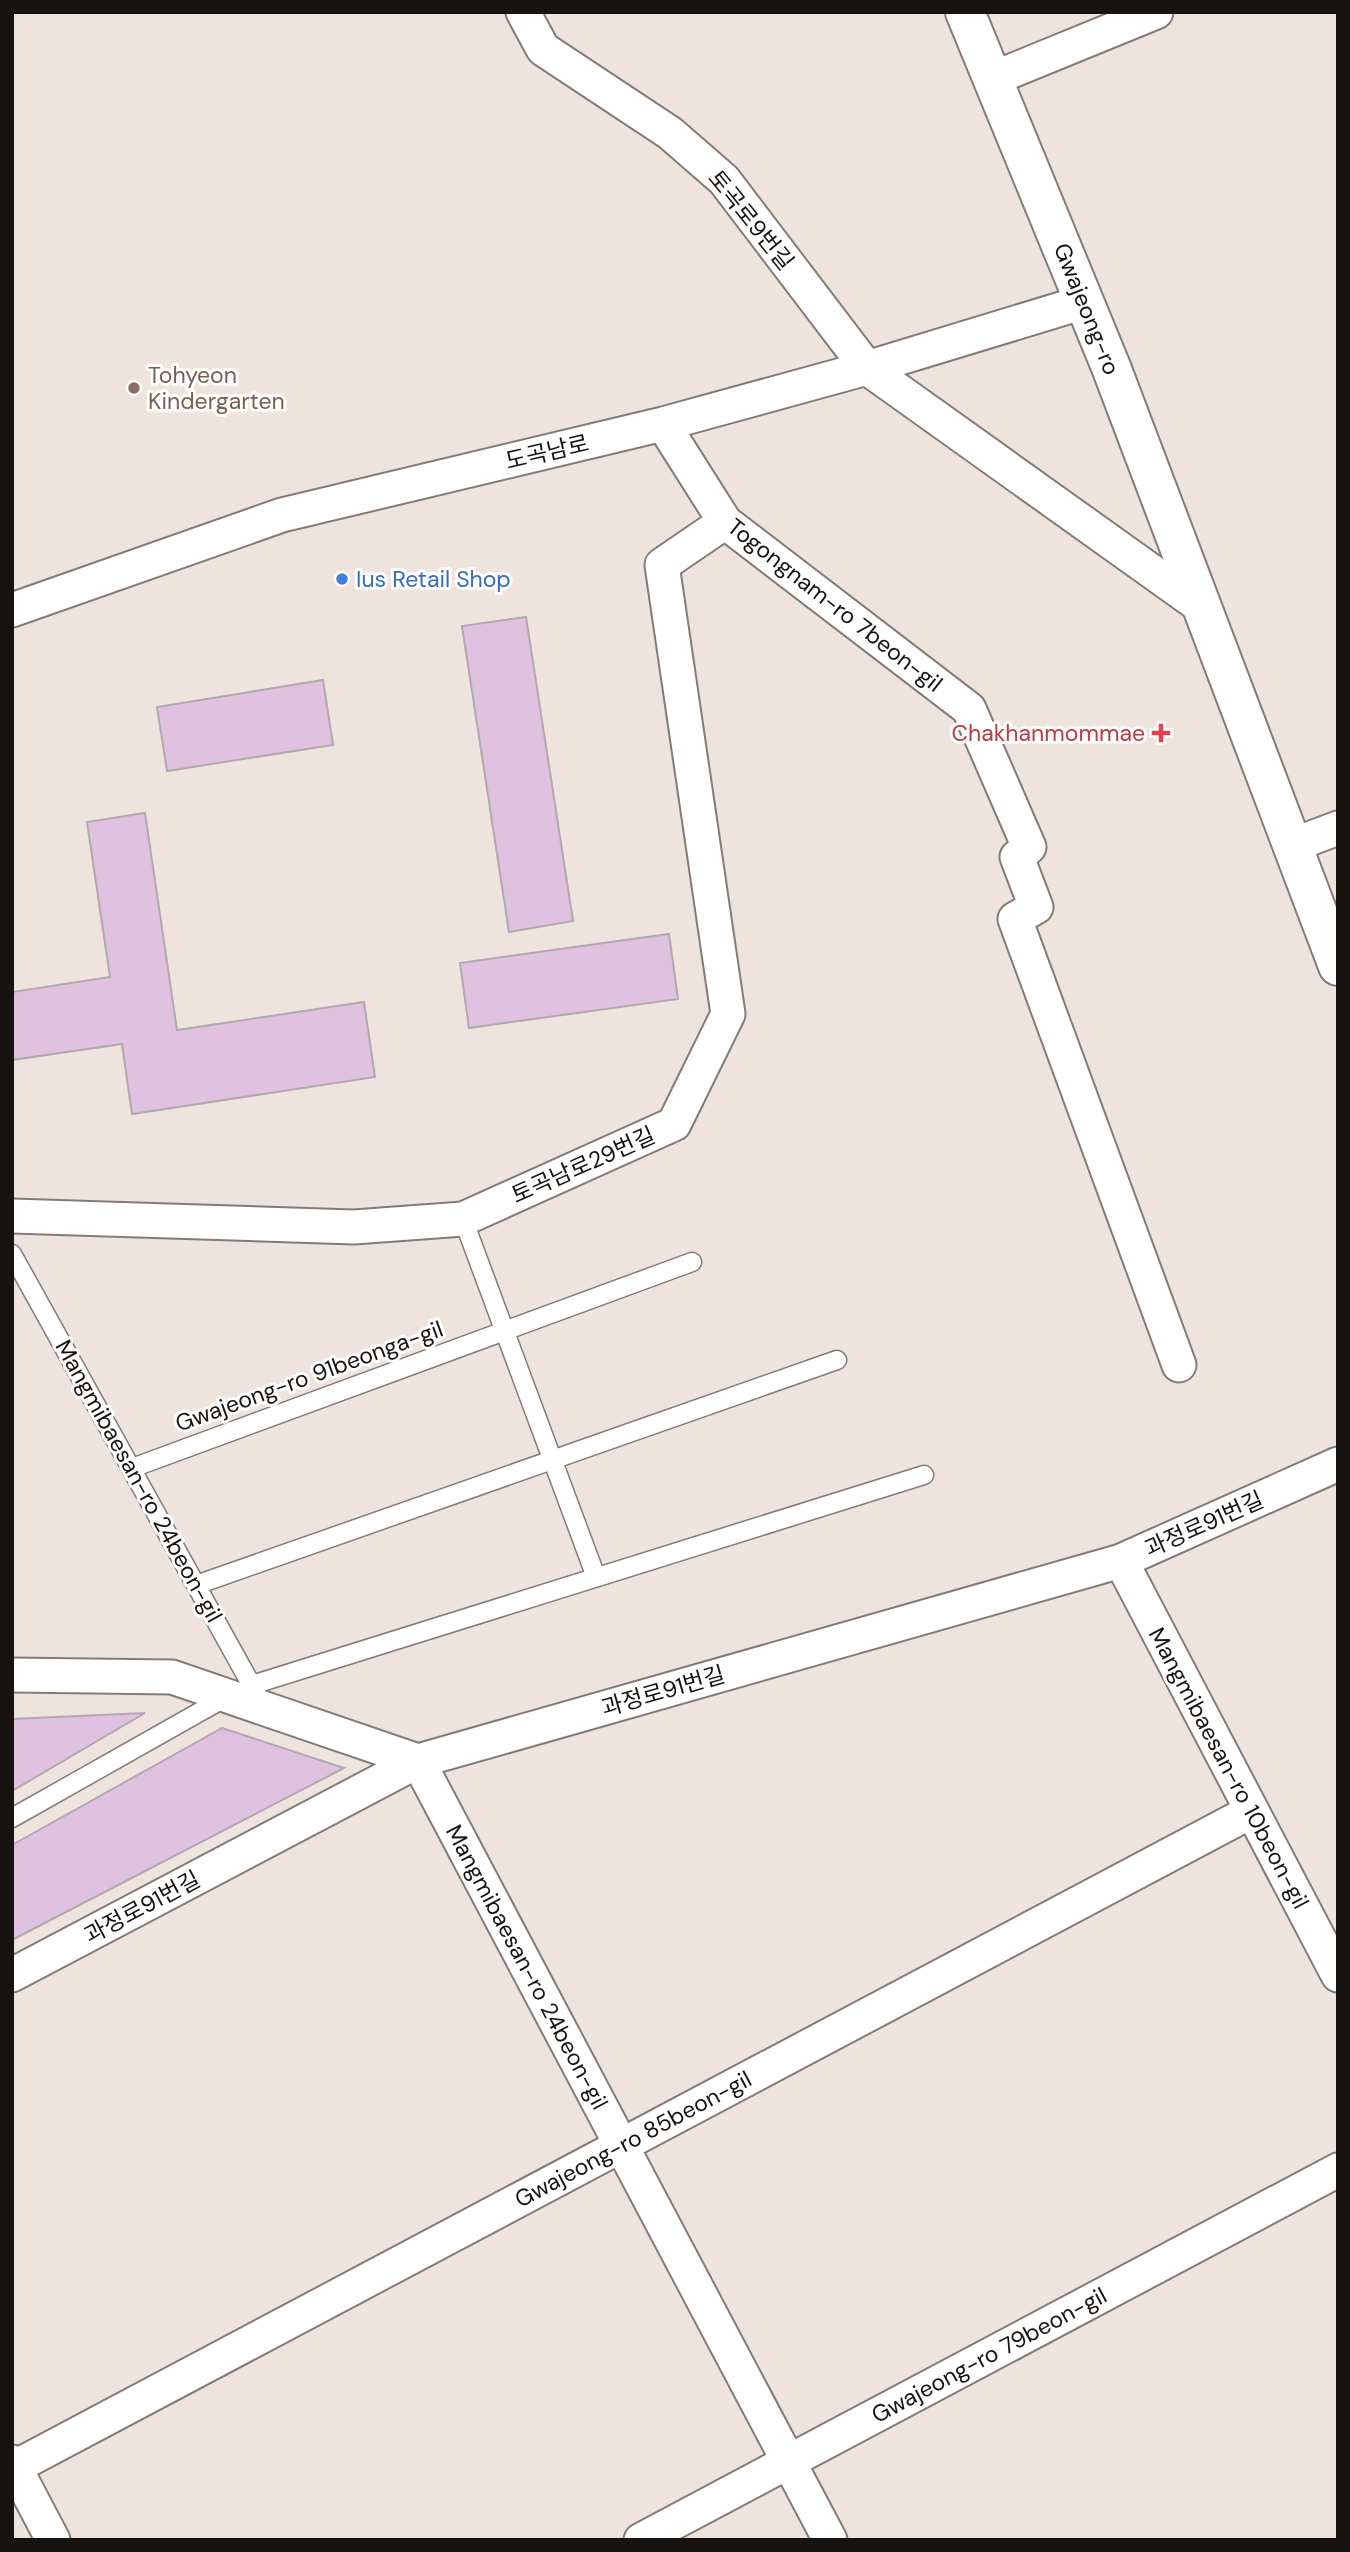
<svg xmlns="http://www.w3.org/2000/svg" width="1350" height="2552" viewBox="0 0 1350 2552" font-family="'DM Sans','Noto Sans KR',sans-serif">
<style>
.building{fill:#e0c2e0;stroke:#b1a9b1;stroke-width:2}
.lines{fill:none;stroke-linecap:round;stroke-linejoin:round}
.service-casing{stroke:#847b75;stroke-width:21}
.minor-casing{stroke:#847b75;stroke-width:37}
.secondary-casing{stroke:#847b75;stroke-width:42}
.service{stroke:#fff;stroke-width:18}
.minor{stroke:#fff;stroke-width:33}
.secondary{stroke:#fff;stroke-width:38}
.education-dot{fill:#8d6e63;stroke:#fff;stroke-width:2.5}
.shop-dot{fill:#3f7fe0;stroke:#fff;stroke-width:2.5}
.health-dot{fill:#e0444e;stroke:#fff;stroke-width:2.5}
.labels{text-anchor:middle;stroke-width:6;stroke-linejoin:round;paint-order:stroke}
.street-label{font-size:23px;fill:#161310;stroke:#fff}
.education-label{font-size:23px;fill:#785e54;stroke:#fff;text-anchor:start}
.shop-label{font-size:23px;fill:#366cbe;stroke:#fff;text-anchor:start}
.health-label{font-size:23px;fill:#be3a42;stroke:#fff;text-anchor:end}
</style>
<rect width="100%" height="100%" fill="#efe4dd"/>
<path class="building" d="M526,617L573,921L509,932L462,626Z
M323,680L333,745L167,771L157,707Z
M145,813L177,1030L364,1002L375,1077L132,1114L122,1044L12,1060V992L110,977L87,822Z
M669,934L678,999L469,1028L460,963Z
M145,1713L12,1791V1719Z
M222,1728L344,1768L12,1940V1845Z"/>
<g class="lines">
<g class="service-casing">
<path id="service" d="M463,1219L596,1577
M12,1254L257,1695
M132,1468L692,1262
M196,1585L837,1360
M252,1685L924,1475
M12,1818L228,1696"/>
</g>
<g class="minor-casing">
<path id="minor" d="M523,12L543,49L670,133L724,180L867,368L1203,608
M992,79L1156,12
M663,424L725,522L969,709L1029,847L1017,857L1036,907L1015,919L1179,1365
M12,610L282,515L663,424L867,368L1084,302
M1293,845L1338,828
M12,1216L354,1227L463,1219L674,1124L728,1014L662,565L725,522
M1121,1561L1338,1975
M12,1675L172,1677L418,1761L830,2540
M12,1975L418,1761L1121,1561L1338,1464
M12,2462L53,2540
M15,2467L1252,1811
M641,2540L1338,2170"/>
</g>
<g class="secondary-casing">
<path id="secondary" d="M965,12L1111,367L1338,966"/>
</g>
<use href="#service" class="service"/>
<use href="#minor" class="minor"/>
<use href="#secondary" class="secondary"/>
</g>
<circle class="education-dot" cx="134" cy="388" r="7"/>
<circle class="shop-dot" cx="342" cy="579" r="7"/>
<path class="health-dot" d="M1157.5 722.5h7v7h7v7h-7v7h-7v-7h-7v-7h7z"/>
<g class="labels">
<g class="street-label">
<text transform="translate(751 220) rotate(51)" y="8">토곡로9번길</text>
<text transform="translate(1087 309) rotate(68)" y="8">Gwajeong-ro</text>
<text transform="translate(547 452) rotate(-13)" y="8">도곡남로</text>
<text transform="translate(835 605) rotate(38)" y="8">Togongnam-ro 7beon-gil</text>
<text transform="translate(583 1165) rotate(-24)" y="8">토곡남로29번길</text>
<text transform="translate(309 1376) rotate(-20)" y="8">Gwajeong-ro 91beonga-gil</text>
<text transform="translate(139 1481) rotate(61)" y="8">Mangmibaesan-ro 24beon-gil</text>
<text transform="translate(1204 1524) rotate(-24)" y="8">과정로91번길</text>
<text transform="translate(663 1691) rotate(-16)" y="8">과정로91번길</text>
<text transform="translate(1229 1768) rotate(62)" y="8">Mangmibaesan-ro 10beon-gil</text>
<text transform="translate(142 1907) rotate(-28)" y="8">과정로91번길</text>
<text transform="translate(527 1967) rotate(62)" y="8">Mangmibaesan-ro 24beon-gil</text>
<text transform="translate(633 2139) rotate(-28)" y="8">Gwajeong-ro 85beon-gil</text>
<text transform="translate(989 2355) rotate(-28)" y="8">Gwajeong-ro 79beon-gil</text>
</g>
<g class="education-label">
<text x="148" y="383">Tohyeon<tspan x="148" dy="26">Kindergarten</tspan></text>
</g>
<g class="shop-label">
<text x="356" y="587">Ius Retail Shop</text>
</g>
<g class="health-label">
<text x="1145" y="741">Chakhanmommae</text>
</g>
</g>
<rect width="1350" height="2552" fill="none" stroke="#161310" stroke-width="28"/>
</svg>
